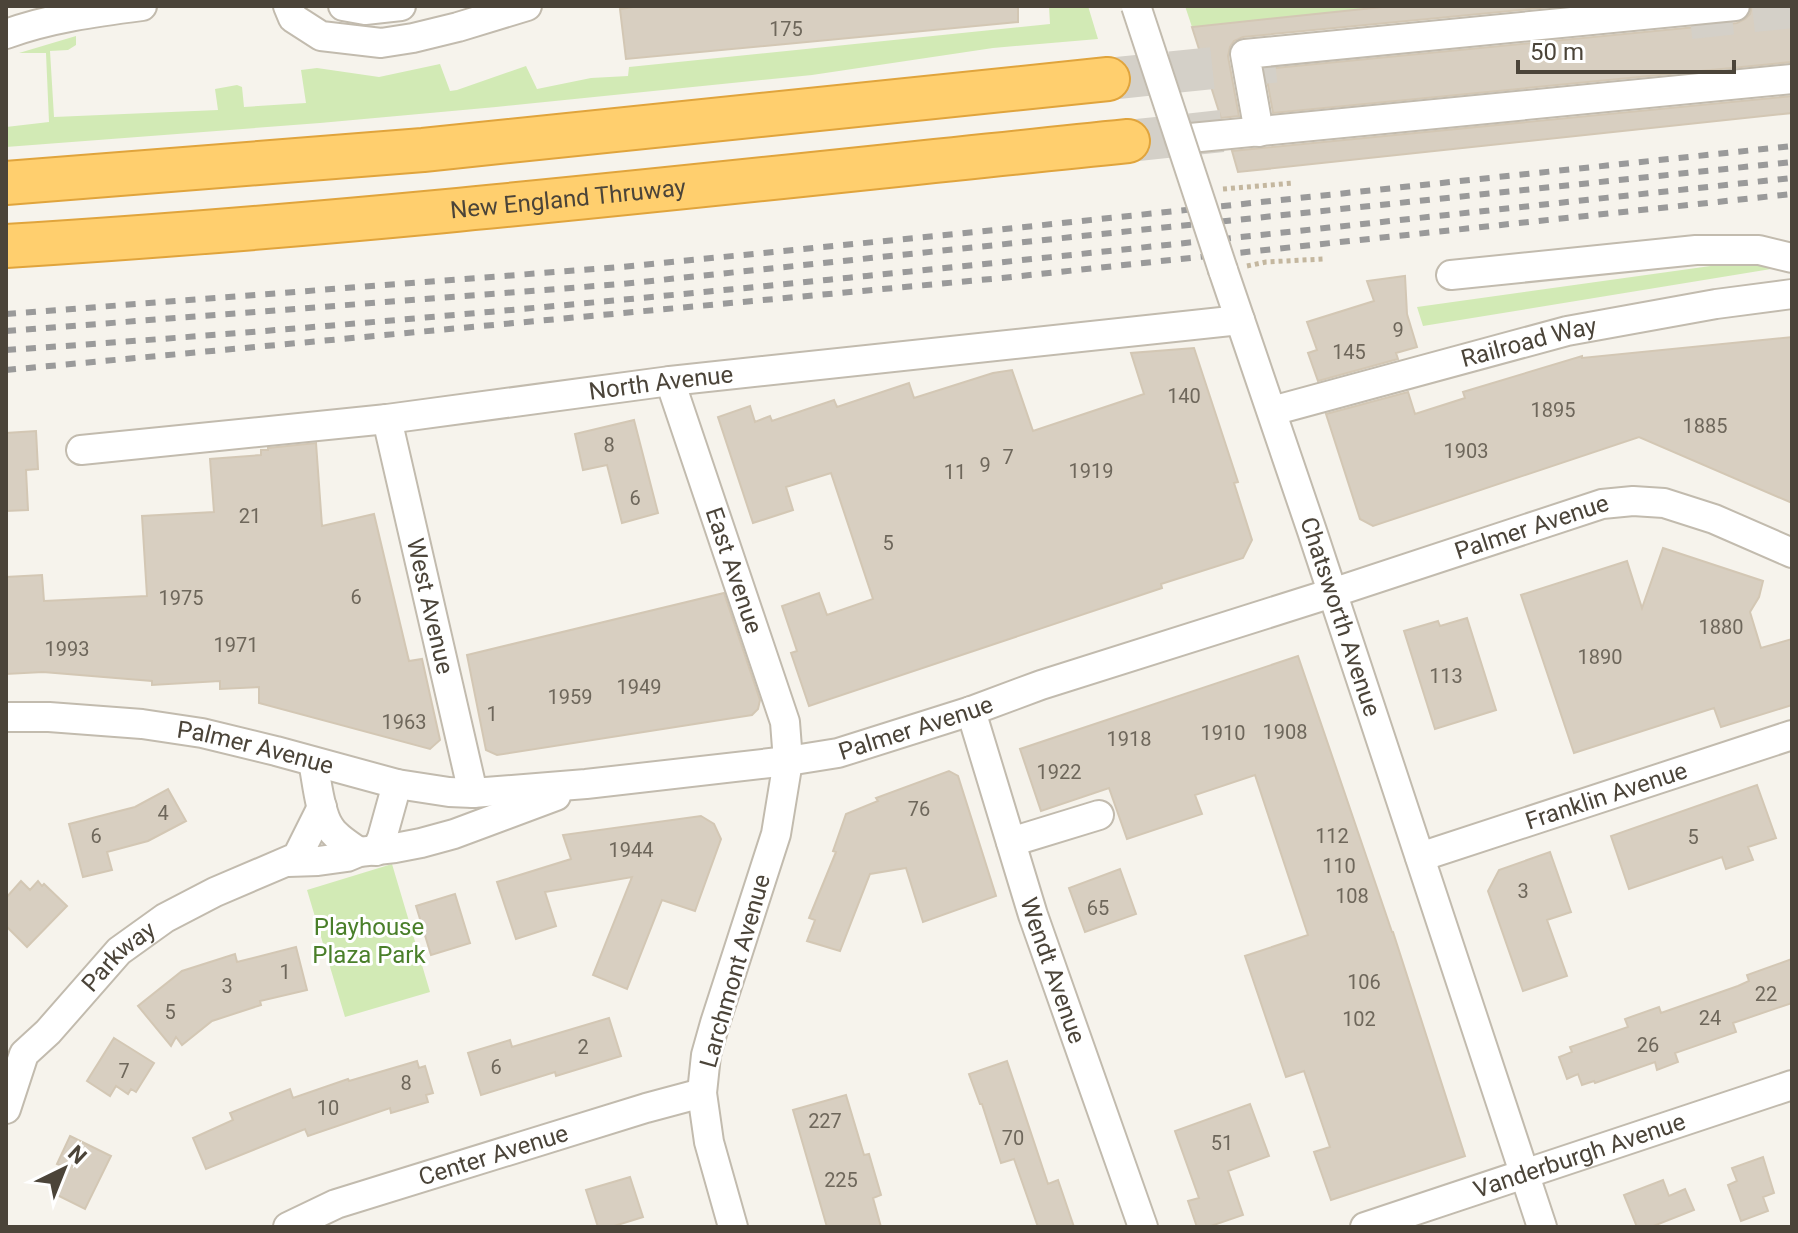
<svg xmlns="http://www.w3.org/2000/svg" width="1798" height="1233" viewBox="0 0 1798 1233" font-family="Roboto,sans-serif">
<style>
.green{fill:#d2eab5}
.building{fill:#d8cfc1;stroke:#d3c7b4;stroke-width:2}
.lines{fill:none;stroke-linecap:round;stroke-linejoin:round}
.highway-tunnel{stroke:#d4d0c8;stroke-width:42;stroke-dasharray:42 21;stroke-linecap:butt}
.minor-casing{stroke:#c2bbae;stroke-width:32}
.highway-casing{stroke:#e0a43c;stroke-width:46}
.path{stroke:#c4b79f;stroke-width:5;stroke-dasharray:4 4;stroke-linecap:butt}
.minor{stroke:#fff;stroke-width:28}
.highway{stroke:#ffcf6e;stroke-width:42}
.rail{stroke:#9a9a9a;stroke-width:6;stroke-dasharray:10 10;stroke-linecap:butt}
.minor-bridge-casing{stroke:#c2bbae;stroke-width:32;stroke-linecap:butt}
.minor-bridge{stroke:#fff;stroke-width:28}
.labels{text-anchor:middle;stroke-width:6;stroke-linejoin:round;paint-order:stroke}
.number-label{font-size:20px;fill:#6e675b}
.street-label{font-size:24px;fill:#4b4439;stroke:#fff}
.park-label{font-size:24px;fill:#4a7f2a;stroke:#fff}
</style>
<rect width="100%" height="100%" fill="#f6f3ec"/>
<path class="green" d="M1049,6H1088L1098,39L993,48L812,75L496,107L320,123L6,147V127L49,122L46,53H19L76,36V45L68,50L50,51L54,117L218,110L215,89L237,85L242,87L244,107L306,103L301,70L317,68L379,77L440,64L450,91L457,90L526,66L537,89L591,78L628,76L629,67L1050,24Z
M1185,6H1392L1192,27Z
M1768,258L1771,269L1423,326L1417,307Z
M392,864L430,992L345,1017L307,890Z"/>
<path class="building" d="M640,6H1018V22L626,59L620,9Z
M1392,6H1561L1243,37L1234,41L1230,47L1228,56L1239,116L1221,118L1192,27Z
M1752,6H1792V62L1273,113L1265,69L1737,23L1745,19L1750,14Z
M1792,96V113L1238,172L1232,151Z
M1405,276L1407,314L1417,347L1396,353L1398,359L1318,381L1308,353L1317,350L1307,322L1374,301L1367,281Z
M1792,337V503L1639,437L1373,526L1360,519L1326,414L1408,392L1415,414L1465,398L1463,392L1582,356V358Z
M1194,348L1238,482L1234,483L1252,540L1243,558L1161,584L1162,588L809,706L791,653L797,651L782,606L819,593L827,615L873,599L831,473L786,487L793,510L753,523L718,417L750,406L755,422L770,416L772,421L834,400L837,407L909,383L914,398L993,373L1012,370L1033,431L1144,394L1131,353Z
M634,420L658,513L622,523L607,465L583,470L575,434Z
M36,431L38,469L26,470L28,510L6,511V433Z
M316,443L322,526L374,514L409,661L422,659L440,740L430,749L259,703V687L220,689V681L152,685V681L43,672L6,674V577L42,575L44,601L147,596L142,516L214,512L210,459L261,455V450H268V448Z
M1663,548L1763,581L1759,597L1750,612L1761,648L1792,639V705L1721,727L1714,708L1574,753L1521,595L1627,561L1642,608Z
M724,593L760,700L758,709L752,715L497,755L486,750L467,655Z
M1467,618L1496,710L1435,729L1404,631L1438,621L1440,626Z
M1298,656L1392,932H1393L1465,1156L1331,1200L1314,1152L1330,1147L1304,1071L1286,1077L1245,956L1308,935L1255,775L1195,795L1202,814L1127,839L1109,788L1041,811L1020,749Z
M949,771L958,776L996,896L923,922L906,868L870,874L840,951L807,941L815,920L809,918L836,852L833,851L846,814L878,801L876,798Z
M1757,785L1776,838L1748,847L1753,860L1726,869L1722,857L1629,889L1611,836Z
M168,789L186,821L148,841L107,852L112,870L83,877L69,824L135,807Z
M701,816L714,824L721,839L695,911L662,900L627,989L593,975L632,877L545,892L556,926L516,939L497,882L571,859L563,835Z
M1550,852L1571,912L1547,920L1567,976L1523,991L1488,891L1499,870Z
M1120,869L1136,914L1085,932L1069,888Z
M21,881L30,890L38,881L42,886L44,884L67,906L27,947L6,926V898Z
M455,894L470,943L431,955L416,906Z
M296,947L307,990L260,1001L261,1005L212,1021L182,1045L176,1037L171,1046L138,1006L182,971L235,954L237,962Z
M1792,959V1003L1733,1023L1736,1032L1675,1053L1678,1062L1657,1070L1655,1062L1595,1083L1594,1081L1582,1085L1578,1074L1567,1079L1559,1057L1572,1052L1570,1047L1628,1027L1625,1019L1659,1007L1661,1013L1738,986L1749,981L1747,975Z
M609,1018L621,1056L556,1076L555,1072L481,1095L468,1053L510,1040L512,1047Z
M114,1038L154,1063L136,1092L131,1089L128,1094L116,1086L110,1096L87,1081Z
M417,1061L419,1068L425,1066L433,1093L426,1095L428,1102L391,1113L390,1108L308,1136L305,1129L206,1169L193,1138L233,1120L230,1113L290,1089L293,1098L348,1079L349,1081Z
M1007,1061L1048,1184L1058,1180L1074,1227H1038L1014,1159L1001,1163L982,1104H980L969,1074Z
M846,1095L864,1155L869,1154L881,1195L873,1198L881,1227H827L793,1110Z
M1250,1104L1269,1156L1228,1171L1243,1215L1208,1227H1197L1188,1201L1199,1198L1175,1131Z
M70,1136L111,1156L85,1209L53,1193L65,1167L57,1164Z
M1763,1157L1774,1193L1763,1197L1768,1211L1741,1221L1728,1185L1737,1181L1732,1168Z
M630,1177L643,1217L611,1227H598L586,1190Z
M1663,1180L1669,1196L1685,1189L1694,1210L1651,1227H1637L1624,1195Z"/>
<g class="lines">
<path class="highway-tunnel" d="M1690,18L1792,7
M1108,79L1290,60
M1128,141L1222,131"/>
<g class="minor-casing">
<g id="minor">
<path d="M288,6L293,18L321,36L381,43L413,38L458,27L527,6"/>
<path d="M343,6L365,10L401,6"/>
<path d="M6,34C50,18 96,12 142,6"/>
<path d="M1259,132L1245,54L1735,6"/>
<path d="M1180,139L1792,79"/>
<path id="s1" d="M1223,270L1312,531L1542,1227"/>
<path d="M1451,275L1696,250H1759L1792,258"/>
<path id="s2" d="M670,381L785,722L788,761L776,834L715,1023L706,1055L702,1093L709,1142L733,1227"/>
<path id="s3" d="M1272,411L1567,331L1716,304L1792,294"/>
<path id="s4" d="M387,419L473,793"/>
<path id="s5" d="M81,450L387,419L670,381L1240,320"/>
<path id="s6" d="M971,711L1033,915L1143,1227"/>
<path id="s7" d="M6,717H49L142,724L202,733L276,751L397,784L449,792L473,793L586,784L788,761L838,753L971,711L1041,685L1332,593L1602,504L1633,501L1664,503L1714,519L1792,553"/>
<path d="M313,762C317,780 319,810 329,826C335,837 349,845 359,852"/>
<path d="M1011,842L1099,815"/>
<path d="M376,851L382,838L397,784"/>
<path id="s8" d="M1420,857L1792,735"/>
<path d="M288,862L318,861L347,857L359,852L395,848L421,843L454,834L556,796"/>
<path id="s9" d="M6,1109L24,1054L48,1032L119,951L165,918L215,892L297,857L322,807"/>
<path id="s10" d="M288,1227L336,1204L646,1108L702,1093"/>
<path id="s11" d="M1365,1227L1792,1085"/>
</g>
</g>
<g class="highway-casing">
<g id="highway">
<path d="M6,183L423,150L1108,79"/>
<path id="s12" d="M6,246C381,223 754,179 1128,141"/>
</g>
</g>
<path class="path" d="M1223,189L1294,183
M1247,266L1266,262L1323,259"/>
<use href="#minor" class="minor"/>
<use href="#highway" class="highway"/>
<path class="rail" d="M6,314L621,267L996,230L1792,146
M6,331L622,284L1792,162
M6,350C603,310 1197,241 1792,178
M6,370L1002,278L1792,194"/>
<g class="minor-bridge-casing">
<path id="minor-bridge" d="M1136,6L1223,270"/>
</g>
<use href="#minor-bridge" class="minor-bridge"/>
</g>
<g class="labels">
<g class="number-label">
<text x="786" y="36">175</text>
<text x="1398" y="337">9</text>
<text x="1349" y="359">145</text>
<text x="1184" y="403">140</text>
<text x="1553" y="417">1895</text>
<text x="1705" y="433">1885</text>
<text x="609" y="452">8</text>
<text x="1466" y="458">1903</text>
<text x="1008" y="464">7</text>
<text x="985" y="472">9</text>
<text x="1091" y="478">1919</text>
<text x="955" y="479">11</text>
<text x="635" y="505">6</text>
<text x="250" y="523">21</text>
<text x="888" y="550">5</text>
<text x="356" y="604">6</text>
<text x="181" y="605">1975</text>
<text x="1721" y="634">1880</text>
<text x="236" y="652">1971</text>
<text x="67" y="656">1993</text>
<text x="1600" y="664">1890</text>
<text x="1446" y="683">113</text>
<text x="639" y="694">1949</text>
<text x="570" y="704">1959</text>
<text x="492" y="721">1</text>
<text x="404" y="729">1963</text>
<text x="1285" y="739">1908</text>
<text x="1223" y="740">1910</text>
<text x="1129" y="746">1918</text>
<text x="1059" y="779">1922</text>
<text x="919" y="816">76</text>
<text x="163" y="820">4</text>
<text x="96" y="843">6</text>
<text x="1332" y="843">112</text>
<text x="1693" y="844">5</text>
<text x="631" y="857">1944</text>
<text x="1339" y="873">110</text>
<text x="1523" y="898">3</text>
<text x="1352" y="903">108</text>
<text x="1098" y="915">65</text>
<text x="285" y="979">1</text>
<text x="1364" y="989">106</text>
<text x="227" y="993">3</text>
<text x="1766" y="1001">22</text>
<text x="170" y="1019">5</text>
<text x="1710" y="1025">24</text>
<text x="1359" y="1026">102</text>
<text x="1648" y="1052">26</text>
<text x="583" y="1054">2</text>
<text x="496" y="1074">6</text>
<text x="124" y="1078">7</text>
<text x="406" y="1090">8</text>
<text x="328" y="1115">10</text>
<text x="825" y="1128">227</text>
<text x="1013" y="1145">70</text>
<text x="1222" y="1150">51</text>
<text x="841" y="1187">225</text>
</g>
<g class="street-label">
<text dy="8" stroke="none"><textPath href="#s12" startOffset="564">New England Thruway</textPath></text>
<text dy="8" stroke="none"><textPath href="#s3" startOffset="266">Railroad Way</textPath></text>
<text dy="8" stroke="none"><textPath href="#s5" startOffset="584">North Avenue</textPath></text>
<text dy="8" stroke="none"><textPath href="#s7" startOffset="1572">Palmer Avenue</textPath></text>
<text dy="8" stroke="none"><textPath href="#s2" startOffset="200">East Avenue</textPath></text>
<text dy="8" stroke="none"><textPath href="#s4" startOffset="192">West Avenue</textPath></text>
<text dy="8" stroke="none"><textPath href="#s1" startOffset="366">Chatsworth Avenue</textPath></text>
<text dy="8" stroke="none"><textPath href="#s7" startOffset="924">Palmer Avenue</textPath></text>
<text dy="8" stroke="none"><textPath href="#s7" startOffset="252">Palmer Avenue</textPath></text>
<text dy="8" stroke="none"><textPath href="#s8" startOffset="196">Franklin Avenue</textPath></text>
<text dy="8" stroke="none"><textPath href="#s9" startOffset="194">Parkway</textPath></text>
<text dy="8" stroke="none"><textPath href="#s6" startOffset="272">Wendt Avenue</textPath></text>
<text transform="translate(735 971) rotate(-74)" y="8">Larchmont Avenue</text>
<text dy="8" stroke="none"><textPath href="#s10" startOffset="218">Center Avenue</textPath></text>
<text dy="8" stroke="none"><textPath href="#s11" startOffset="226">Vanderburgh Avenue</textPath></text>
</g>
<g class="park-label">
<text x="369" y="935">Playhouse<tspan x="369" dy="28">Plaza Park</tspan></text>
</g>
</g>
<rect width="1798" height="1233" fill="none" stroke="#4b4439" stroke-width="16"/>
<g transform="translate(64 1169) rotate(43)" stroke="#ffffff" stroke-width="6" paint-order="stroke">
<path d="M0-6L14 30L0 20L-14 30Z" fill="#4b4439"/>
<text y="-12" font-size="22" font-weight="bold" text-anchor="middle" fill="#4b4439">N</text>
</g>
<path d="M1518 60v12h216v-12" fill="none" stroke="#4b4439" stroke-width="4"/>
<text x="1530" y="60" font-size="24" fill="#4b4439" stroke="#ffffff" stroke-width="6" paint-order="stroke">50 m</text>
</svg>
